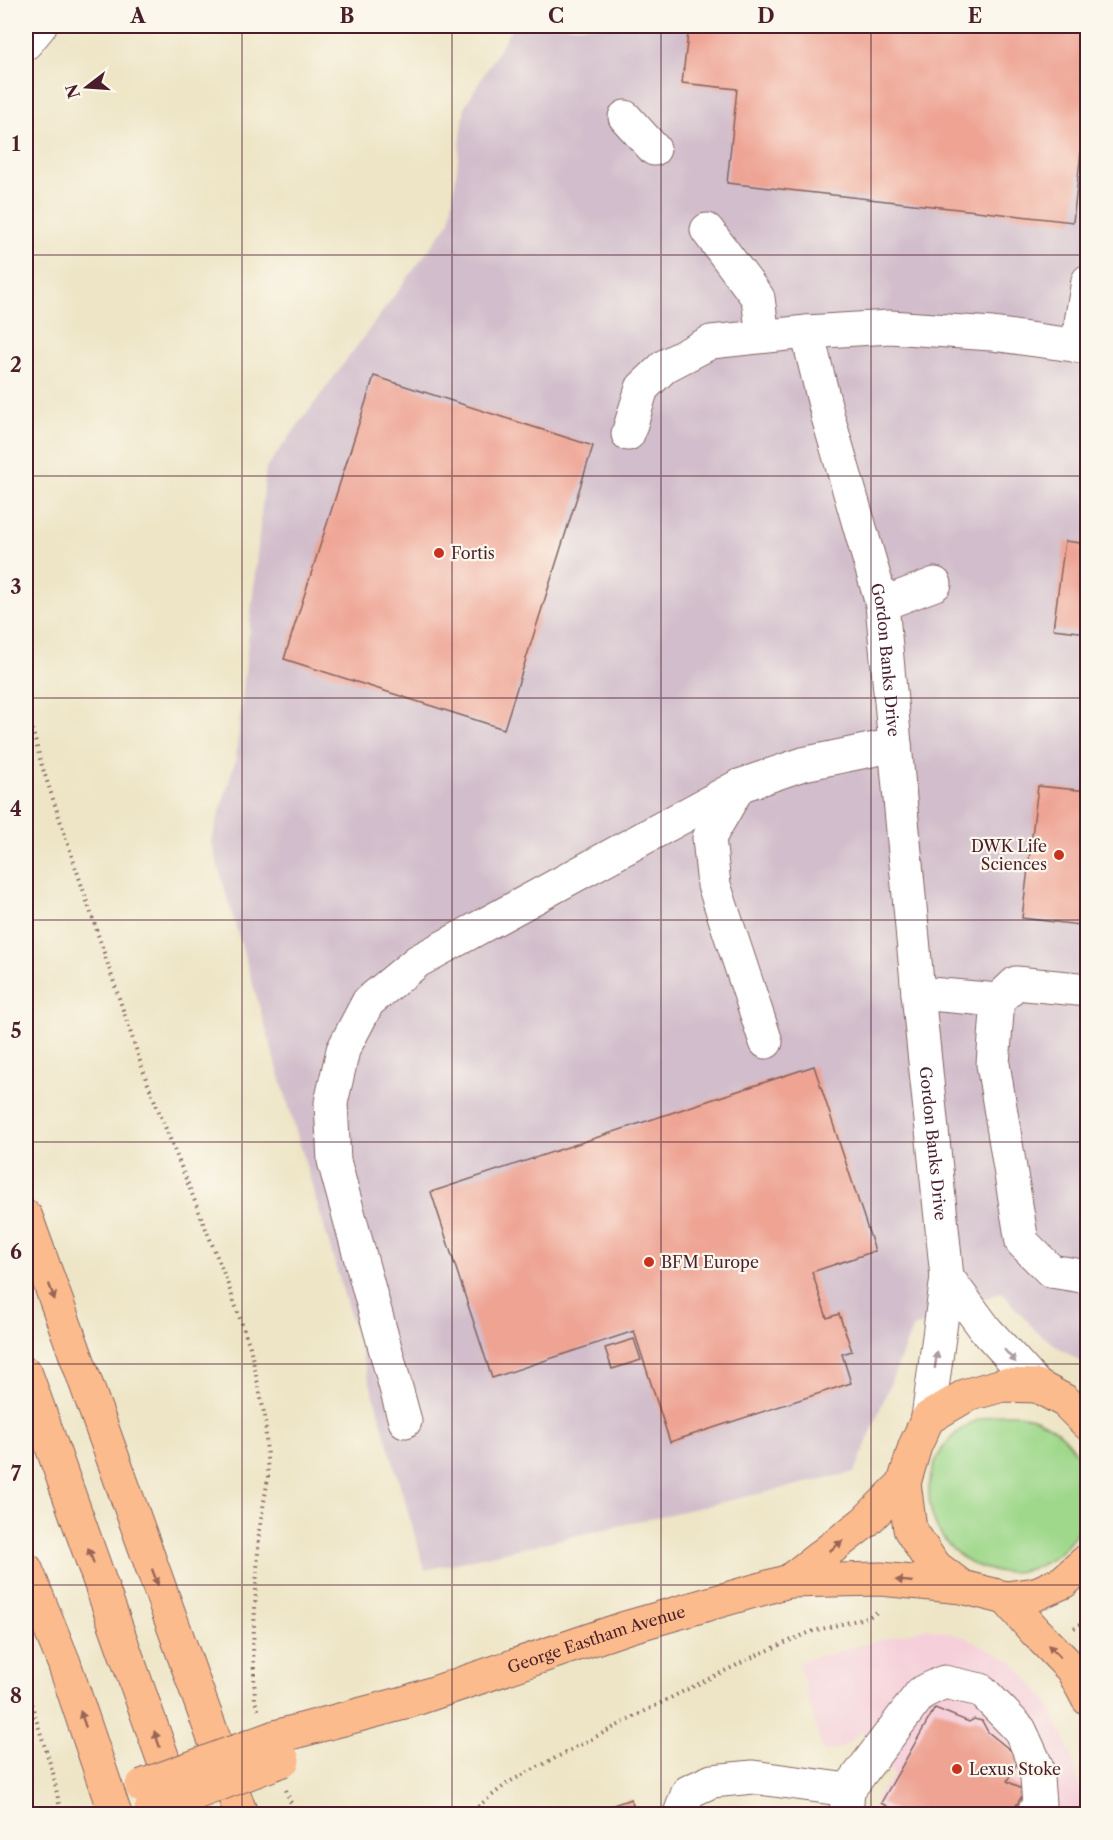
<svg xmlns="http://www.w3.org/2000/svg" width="1113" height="1840" viewBox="0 0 1113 1840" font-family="'Libre Caslon Text',serif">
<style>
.built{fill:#f5cfda}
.industrial{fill:#d1bdcb}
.green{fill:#9fd88b;stroke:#747c5b;stroke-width:1.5}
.building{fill:#eea393}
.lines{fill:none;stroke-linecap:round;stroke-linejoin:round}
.minor-casing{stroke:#836461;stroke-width:35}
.major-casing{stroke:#836461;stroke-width:35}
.highway-casing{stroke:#836461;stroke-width:35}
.path{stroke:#836461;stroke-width:4;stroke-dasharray:1.5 4.5;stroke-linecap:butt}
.minor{stroke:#fff;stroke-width:33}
.major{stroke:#fbbb8d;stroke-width:33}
.highway{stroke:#fbbb8d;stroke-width:33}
.major-bridge-casing{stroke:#836461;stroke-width:35;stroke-linecap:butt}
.major-bridge{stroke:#fbbb8d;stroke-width:33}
.oneway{fill:#9a6557}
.oneway2{fill:#ae9aa0}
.grid{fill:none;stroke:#4a1f2b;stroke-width:1.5;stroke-opacity:0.55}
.poi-dot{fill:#c8321e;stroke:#fbf7ec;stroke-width:2}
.labels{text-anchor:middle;stroke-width:4.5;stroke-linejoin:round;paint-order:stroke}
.poi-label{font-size:16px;fill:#4a1f2b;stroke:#fbf7ec;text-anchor:start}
.street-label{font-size:16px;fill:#4a1f2b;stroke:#fbf7ec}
.neatline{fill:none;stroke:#4a1f2b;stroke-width:2}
.grid-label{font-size:20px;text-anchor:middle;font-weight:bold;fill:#4a1f2b}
</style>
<rect width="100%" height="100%" fill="#fbf7ec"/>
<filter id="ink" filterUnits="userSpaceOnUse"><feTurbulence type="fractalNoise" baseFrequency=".0167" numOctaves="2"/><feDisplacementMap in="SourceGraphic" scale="12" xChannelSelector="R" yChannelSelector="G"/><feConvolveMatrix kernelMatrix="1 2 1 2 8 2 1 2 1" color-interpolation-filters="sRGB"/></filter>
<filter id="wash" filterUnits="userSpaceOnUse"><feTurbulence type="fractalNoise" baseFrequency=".008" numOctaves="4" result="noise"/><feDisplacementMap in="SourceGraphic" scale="24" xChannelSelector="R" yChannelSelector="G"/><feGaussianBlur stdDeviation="1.35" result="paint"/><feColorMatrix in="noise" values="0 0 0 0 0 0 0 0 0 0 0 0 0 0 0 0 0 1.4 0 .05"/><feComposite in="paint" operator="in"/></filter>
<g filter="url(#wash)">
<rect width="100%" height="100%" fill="#eee5c6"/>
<path class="built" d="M926,1628L965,1637L1013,1662L1046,1699L1069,1748L1087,1814H873L877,1795L894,1775L863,1731L839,1749L823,1752L798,1662Z"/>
<path class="industrial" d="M513,26H1087V1367L1037,1332L1001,1292L912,1329L855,1472L425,1570L211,842L236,758L266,468L450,221L465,106Z"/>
<path class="green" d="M929 1493a79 79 0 1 1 158 0a79 79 0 1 1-158 0Z"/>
<g id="blocks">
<path class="building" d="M689,26H1088V90L1073,222L727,183L737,89L682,83Z
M374,376L593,446L504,729L284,659Z
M1065,541L1088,544V633L1053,629Z
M1086,668H1088V694L1083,693Z
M1038,786L1088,791V926L1022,918Z
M814,1066L875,1251L812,1272L827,1318L839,1314L852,1351L842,1354L851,1383L670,1442L634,1331L492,1378L431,1192Z
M634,1339L641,1360L612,1369L605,1348Z
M935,1708L969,1722L974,1719L982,1721L988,1732L1020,1758L1007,1781L1025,1791L1011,1814H900L881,1803Z
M631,1799L636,1814H587Z"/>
</g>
</g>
<g filter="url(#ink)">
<use href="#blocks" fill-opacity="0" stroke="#836461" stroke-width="1.5"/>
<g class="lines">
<g class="minor-casing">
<g id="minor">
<path d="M26,43L40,26"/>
<path d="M625,117L654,149"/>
<path d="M707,230L758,298L763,336"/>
<path id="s1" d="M807,332L828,417L882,604L918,993L947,1277L928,1418"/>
<path d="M1077,346L1088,281"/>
<path d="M628,434L642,388L665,366L711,342L807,332L890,327L992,334L1088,347"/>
<path d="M882,604L935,584"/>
<path d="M739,786L709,838L714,885L766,1042"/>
<path d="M918,993L998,1000L993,1064L1022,1242L1051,1271L1088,1277"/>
<path d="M998,1000L1016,983L1088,990"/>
<path d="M947,1277L986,1330L1037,1386"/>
<path d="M405,1421L334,1161L331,1103L343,1050L368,1002L418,961L739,786L803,764L895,745"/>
<path d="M680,1814L688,1792L712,1781L753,1777L848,1790"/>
<path d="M846,1814L848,1790L921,1693L944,1682L981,1690L1020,1730L1036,1765L1039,1804L1033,1814"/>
</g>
</g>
<g class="major-casing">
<g id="major">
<path d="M1088,1424L1065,1401L1037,1386L1003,1385L967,1395L928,1418L915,1446L904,1483L910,1529L933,1565L962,1587L1006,1598L1036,1594L1063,1582L1088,1560"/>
<path d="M789,1581L865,1522L904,1483"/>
<path d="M1006,1598L1035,1631L1072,1669L1088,1699"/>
<path id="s2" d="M275,1737L404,1703L625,1628L789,1581L881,1579L962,1587"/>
</g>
</g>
<g class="highway-casing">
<path id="highway" d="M26,1217L241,1814
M26,1374L178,1801
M26,1569L64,1663L115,1814"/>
</g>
<path class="path" d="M26,706L42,766L146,1079L226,1279L250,1347L265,1417L268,1478L259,1532L253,1646L255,1701L259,1712
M1074,1628L1088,1621
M26,1687L53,1773L61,1814
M286,1790L295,1814
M450,1814L471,1812L509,1782L678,1694L755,1656L810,1632L869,1617L877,1612"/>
<use href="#minor" class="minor"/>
<use href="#major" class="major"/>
<use href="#highway" class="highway"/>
<g class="major-bridge-casing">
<path id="major-bridge" d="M142,1786L275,1737
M151,1810L283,1760"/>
</g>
<use href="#major-bridge" class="major-bridge"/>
</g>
<defs><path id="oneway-solid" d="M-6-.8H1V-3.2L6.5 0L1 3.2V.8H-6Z" transform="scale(1.5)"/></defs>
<g class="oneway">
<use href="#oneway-solid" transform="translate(52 1292) rotate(70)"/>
<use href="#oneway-solid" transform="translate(836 1546) rotate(-38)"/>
<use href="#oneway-solid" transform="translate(91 1556) rotate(-110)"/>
<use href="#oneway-solid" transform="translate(155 1577) rotate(70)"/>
<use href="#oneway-solid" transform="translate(904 1581) rotate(-174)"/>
<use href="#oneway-solid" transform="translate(1054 1651) rotate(-135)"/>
<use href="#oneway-solid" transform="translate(83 1719) rotate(-109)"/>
<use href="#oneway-solid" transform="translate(157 1739) rotate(-109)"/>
</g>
<g class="oneway2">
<use href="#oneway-solid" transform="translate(1010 1356) rotate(48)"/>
<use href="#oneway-solid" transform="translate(936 1360) rotate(-82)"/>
</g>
</g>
<path class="grid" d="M242,26V1814M452,26V1814M661,26V1814M871,26V1814M26,255H1088M26,476H1088M26,698H1088M26,920H1088M26,1142H1088M26,1364H1088M26,1585H1088"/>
<g class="poi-dot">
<circle cx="439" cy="553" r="6"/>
<circle cx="1059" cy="855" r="6"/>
<circle cx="649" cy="1262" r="6"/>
<circle cx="957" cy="1769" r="6"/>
</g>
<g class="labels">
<g class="poi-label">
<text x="451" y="559">Fortis</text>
<text x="1047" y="852" text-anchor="end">DWK Life<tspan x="1047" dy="18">Sciences</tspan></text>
<text x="661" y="1268">BFM Europe</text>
<text x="969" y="1775">Lexus Stoke</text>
</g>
<g class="street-label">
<text dy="6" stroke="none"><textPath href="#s1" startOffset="338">Gordon Banks Drive</textPath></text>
<text dy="6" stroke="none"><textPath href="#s1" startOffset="824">Gordon Banks Drive</textPath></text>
<text dy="6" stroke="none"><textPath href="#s2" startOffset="336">George Eastham Avenue</textPath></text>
</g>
</g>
<rect width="1113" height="1840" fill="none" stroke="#fbf7ec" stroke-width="66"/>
<g transform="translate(87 87) rotate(253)" stroke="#fbf7ec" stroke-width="4.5" paint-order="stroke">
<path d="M0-4.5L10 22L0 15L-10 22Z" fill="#4a1f2b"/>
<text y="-9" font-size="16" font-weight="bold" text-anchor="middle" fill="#4a1f2b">N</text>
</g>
<rect x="33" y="33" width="1047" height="1774" class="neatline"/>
<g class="grid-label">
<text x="138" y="23">A</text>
<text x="347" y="23">B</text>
<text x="556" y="23">C</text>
<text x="766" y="23">D</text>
<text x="975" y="23">E</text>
<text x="16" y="151">1</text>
<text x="16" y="372">2</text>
<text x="16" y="594">3</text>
<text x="16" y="816">4</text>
<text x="16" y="1038">5</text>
<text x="16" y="1259">6</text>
<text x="16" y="1481">7</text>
<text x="16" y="1703">8</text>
</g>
</svg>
